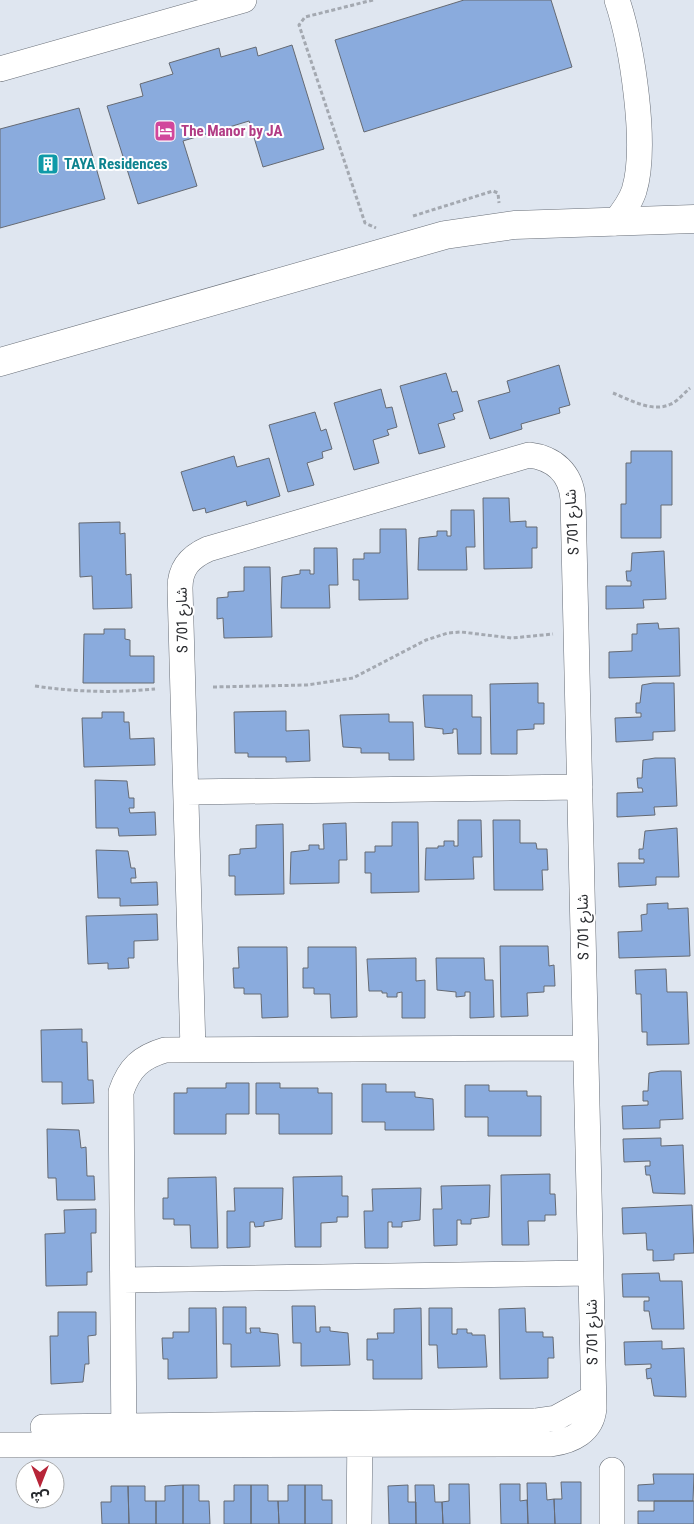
<svg xmlns="http://www.w3.org/2000/svg" width="694" height="1524" viewBox="0 0 694 1524" font-family="'Roboto Condensed','Noto Sans Arabic',sans-serif">
<style>
.building{fill:#8aabdd;stroke:#656a73}
.lines{fill:none;stroke-linecap:round;stroke-linejoin:round}
.minor-casing{stroke:#696f78;stroke-width:26}
.tertiary-casing{stroke:#696f78;stroke-width:29}
.path{stroke:#a4a9b1;stroke-width:3;stroke-dasharray:4 2.5;stroke-linecap:butt}
.minor{stroke:#fff;stroke-width:25}
.tertiary{stroke:#fff;stroke-width:28}
.labels{text-anchor:middle;stroke-width:4;stroke-linejoin:round;paint-order:stroke}
.hotel-label{font-size:15px;font-weight:bold;fill:#b23c85;stroke:#fff;text-anchor:start}
.culture-label{font-size:15px;font-weight:bold;fill:#0d838f;stroke:#fff;text-anchor:start}
.street-label{font-size:15px;fill:#282a2e;stroke:#fff}
</style>
<rect width="100%" height="100%" fill="#dfe6f0"/>
<path class="building" d="M464,0H551L572,67L364,132L335,40Z
M292,45L324,149L263,167L249,121L183,141L197,186L138,204L107,106L143,96L140,84L173,74L169,63L219,48L221,57L256,47L258,56Z
M79,108L105,199L0,228V129Z
M559,365L570,405L559,408L560,413L521,424L522,429L490,439L478,401L510,392L507,381Z
M446,373L452,392L457,391L463,411L453,414L455,419L438,424L445,447L419,454L400,386Z
M381,389L386,408L392,407L397,427L387,430L389,435L373,440L379,463L354,470L334,403Z
M315,412L321,431L326,429L332,449L322,452L323,458L307,463L314,485L288,492L269,425Z
M631,451H672V505H661V538H621V504H626V463H631Z
M234,456L237,467L269,458L280,496L247,506L246,501L206,513L205,508L193,511L181,472Z
M483,498H509L510,522L526,521V527H537V548H532V568L484,569Z
M451,510H474L475,547H466L467,570H418L419,538L437,536V531H447V536H451Z
M120,522V534L125,533L126,575L131,574L132,608L93,609L92,576L80,577L79,523Z
M380,529H406L408,599L359,600V580H353V559H364V553H380Z
M314,548H337L338,585H329L330,608H281L282,577L300,574V570H310V574H314Z
M664,551L666,599L643,600L644,608L606,609V586H631V581H627L626,571H631L632,553Z
M244,567H270L272,637L224,638L223,618L217,619V598L228,597V592L244,591Z
M658,623L659,629L679,628L680,676L609,678V652L632,651V634H637V624Z
M104,629H125V639L130,640V656H154V683H83L84,634H104Z
M538,683V703H544V724H534V729L517,730V754H491L490,684Z
M653,683H674L675,731L653,732V740L616,742L615,718L641,717V713H636V703H640L642,685Z
M423,695H472V717H481V754H458L457,729H453V733L443,734V729L425,727Z
M286,711V731L309,730L310,761L286,762V757H248V753H235L234,712Z
M102,712H124V722H129L130,739L154,738L155,765L84,767L82,718H102Z
M389,714V722H413L414,760H389V753H361V748L343,747L340,715Z
M655,758H675L677,806L654,807L655,815L617,817V793L643,792L642,788H638L637,778H642L643,760Z
M95,780L127,781L129,798H134V808H129L130,813L155,812L156,835L119,836L118,828H96Z
M458,820H481L482,857H473L474,879L425,880L426,848H438V846H444V841H454V846H458Z
M493,820H520V843H536L537,849H547L548,870H542L543,890H494Z
M392,822H418L419,892L371,893V873H365V852H375V846H392Z
M346,823L347,860H339V883L290,884L291,852L309,850V845H319V849H324L323,824Z
M283,824L284,894L235,895V876H229V855L240,854V849L256,848V825Z
M677,828L679,877H656V885L619,887L618,863H644V859H639V849H643L645,831Z
M96,850L128,851L131,868H135L136,878H131V883L157,882L158,905L120,906V898H98Z
M668,903V909L688,908L690,956L619,958L618,932L642,931L641,915L647,914V904Z
M157,914L158,940L134,941V958H128L129,968L108,969V963L88,964L86,916Z
M500,946H548L549,966L554,965L555,986H544V992L527,993L528,1016L501,1017Z
M238,947H287L288,1017L262,1018L261,994H244V988H234L233,968H239Z
M308,947H356L357,1017L331,1018L330,994H314V988H303V968H308Z
M416,958V981L425,980V1018H402V992L397,993V997H387V993H382V991H369L367,959Z
M436,958H484L485,980H493L494,1017L470,1018V992H465V996L456,997V992L437,990Z
M666,969L667,992H687L689,1044L647,1045V1032H642L641,994H636L635,970Z
M82,1029V1042H87L88,1080H93L94,1103L62,1104V1082H42L41,1030Z
M661,1071H681L683,1119L660,1120V1128L623,1129L622,1106L648,1105V1101H643V1091H648L649,1073Z
M226,1083H249V1114H226V1134H174V1093H187V1088H226Z
M256,1083H280V1088H318V1093H332V1134H279V1114H256Z
M362,1084H386V1092H415V1097L433,1099L434,1130H385V1122H362Z
M465,1085H489V1091H527V1096H541V1136H488V1117H465Z
M47,1129L79,1130L81,1148L86,1147L87,1176H94L95,1200H57L56,1178H48Z
M661,1138V1146L683,1145L685,1194L653,1193L650,1175H646L645,1166H650V1161L624,1162L623,1139Z
M550,1174V1194H555L556,1215H545V1221H528L529,1245H502L501,1175Z
M342,1176V1196H348V1217H337V1222L321,1223V1247H295L293,1177Z
M216,1177L218,1248H191L190,1225H174V1219H163V1198H168V1178Z
M490,1185L489,1217L471,1219V1224H461V1220H457V1245L434,1246L433,1209H442L441,1186Z
M234,1188H283L282,1219L264,1222V1226L255,1227L254,1222H250V1247L227,1248V1211H235Z
M421,1188L420,1220L402,1222V1227H392V1222H388V1248H365L364,1211H373L372,1189Z
M692,1205L694,1253L674,1254V1260L653,1261V1250H647L646,1233L623,1234L622,1208Z
M96,1209V1233H91L92,1272H87V1285L46,1286L45,1234L65,1233L64,1210Z
M659,1273L660,1281H682L684,1329H652L649,1311H644V1301H649V1297H623L622,1274Z
M292,1306H315L316,1332H320V1327H330V1331L348,1333L350,1365L301,1366V1343H293Z
M223,1307H246V1333H251L250,1328H260V1332L278,1334L280,1366L231,1367V1344H223Z
M189,1308H216L217,1378L168,1379V1359H163L162,1338H173V1332H189Z
M421,1308L422,1379H373V1360H367V1339H378L377,1333H394V1309Z
M429,1308H452V1334H457V1329H467V1333H472V1335H485L487,1367L438,1368L437,1345H429Z
M525,1308L526,1332H543V1337H553L554,1358H548V1378L500,1379L499,1309Z
M58,1312H96V1335L88,1336L89,1364H85L83,1382L51,1384L50,1336H58Z
M662,1341V1349L684,1348L686,1397L654,1396L651,1378L647,1379L646,1369L651,1368V1364L625,1365L624,1342Z
M653,1474H694L693,1501H638V1485L654,1484Z
M561,1482H581V1524H555L554,1499H562Z
M527,1483H546L547,1500L554,1499L555,1524H528Z
M449,1484H469L470,1524H443L442,1502L449,1501Z
M500,1484H520V1501L527,1500L528,1524H501Z
M183,1485H199V1501H209L210,1524H183Z
M183,1485V1524H156V1501H165V1486Z
M234,1485H251V1524H224V1501H234Z
M251,1485H268V1501H278L279,1524H251Z
M288,1485H305V1524H279L278,1501H288Z
M305,1485H322V1500H332V1524H305Z
M408,1485V1502H416V1524H389L388,1486Z
M415,1485H434L435,1502H442L443,1524H416Z
M111,1486H128L129,1524H102L101,1502H111Z
M128,1486H145V1501H156V1524H129Z
M654,1501H694V1524H638V1511H654Z"/>
<g class="lines">
<g class="minor-casing">
<path id="minor" d="M0,69L244,0
M614,223C622,213 630,203 634,191C648,146 632,45 617,0
M186,792L580,787
M123,1280L590,1273
M43,1427L535,1421L556,1418L587,1401L593,1403
M124,1443L121,1092C129,1068 141,1057 165,1050L585,1048
M0,1445L551,1444C572,1441 592,1432 594,1408L573,499C571,473 554,458 529,455L208,549C190,557 180,568 180,588L193,1050
M612,1470V1524
M359,1524L360,1427"/>
</g>
<g class="tertiary-casing">
<path id="tertiary" d="M0,362L445,235L514,225L694,219"/>
</g>
<path class="path" d="M373,0L305,17L299,25L365,223L376,228
M413,216L493,191L498,193L499,203
M613,393C630,400 653,413 671,404C678,401 684,393 690,388
M35,686C76,692 113,693 155,689
M213,687L307,685L353,678L426,640L448,633L461,632L512,638L553,634"/>
<use href="#minor" class="minor"/>
<use href="#tertiary" class="tertiary"/>
</g>
<defs>
<g id="hotel-square" transform="scale(1.125)"><rect x="-9" y="-9" width="18" height="18" rx="4" fill="#d1479c" stroke="#fff"/><path d="M-6-4.5h1.5V1H6V5H4.5V3h-9V5H-6ZM-4 0a1.8 1.8 0 1 1 3.6 0ZM.5 0V-2.5h3Q6-2.5 6 0Z" fill="#fff"/></g>
<g id="building-square" transform="scale(1.125)"><rect x="-9" y="-9" width="18" height="18" rx="4" fill="#0f9aa8" stroke="#fff"/><path d="M-4-6H4V6H1V3H-1V6H-4ZM-2.5-4.3h1.7v1.8h-1.7ZM.8-4.3h1.7v1.8H.8ZM-2.5-1h1.7V.8h-1.7ZM.8-1h1.7V.8H.8Z" fill="#fff"/></g>
</defs>
<g fill-rule="evenodd">
<use href="#hotel-square" x="165" y="131"/>
<use href="#building-square" x="48" y="164"/>
</g>
<g class="labels">
<g class="hotel-label">
<text x="181" y="136">The Manor by JA</text>
</g>
<g class="culture-label">
<text x="64" y="169">TAYA Residences</text>
</g>
<g class="street-label">
<text transform="translate(572 522) rotate(-93)" y="5">S 701 شارع</text>
<text transform="translate(182 620) rotate(-91)" y="5">S 701 شارع</text>
<text transform="translate(583 927) rotate(-91)" y="5">S 701 شارع</text>
<text transform="translate(592 1332) rotate(-91)" y="5">S 701 شارع</text>
</g>
</g>
<g transform="translate(40 1484) rotate(180)"><circle r="24" fill="#ffffff" stroke="#a9aaab"/>
<path d="M0-4L9 19L0 12L-9 19Z" fill="#b72538"/>
<text y="-8" font-size="14" font-weight="bold" text-anchor="middle" fill="#282a2e">ش</text>
</g>
</svg>
